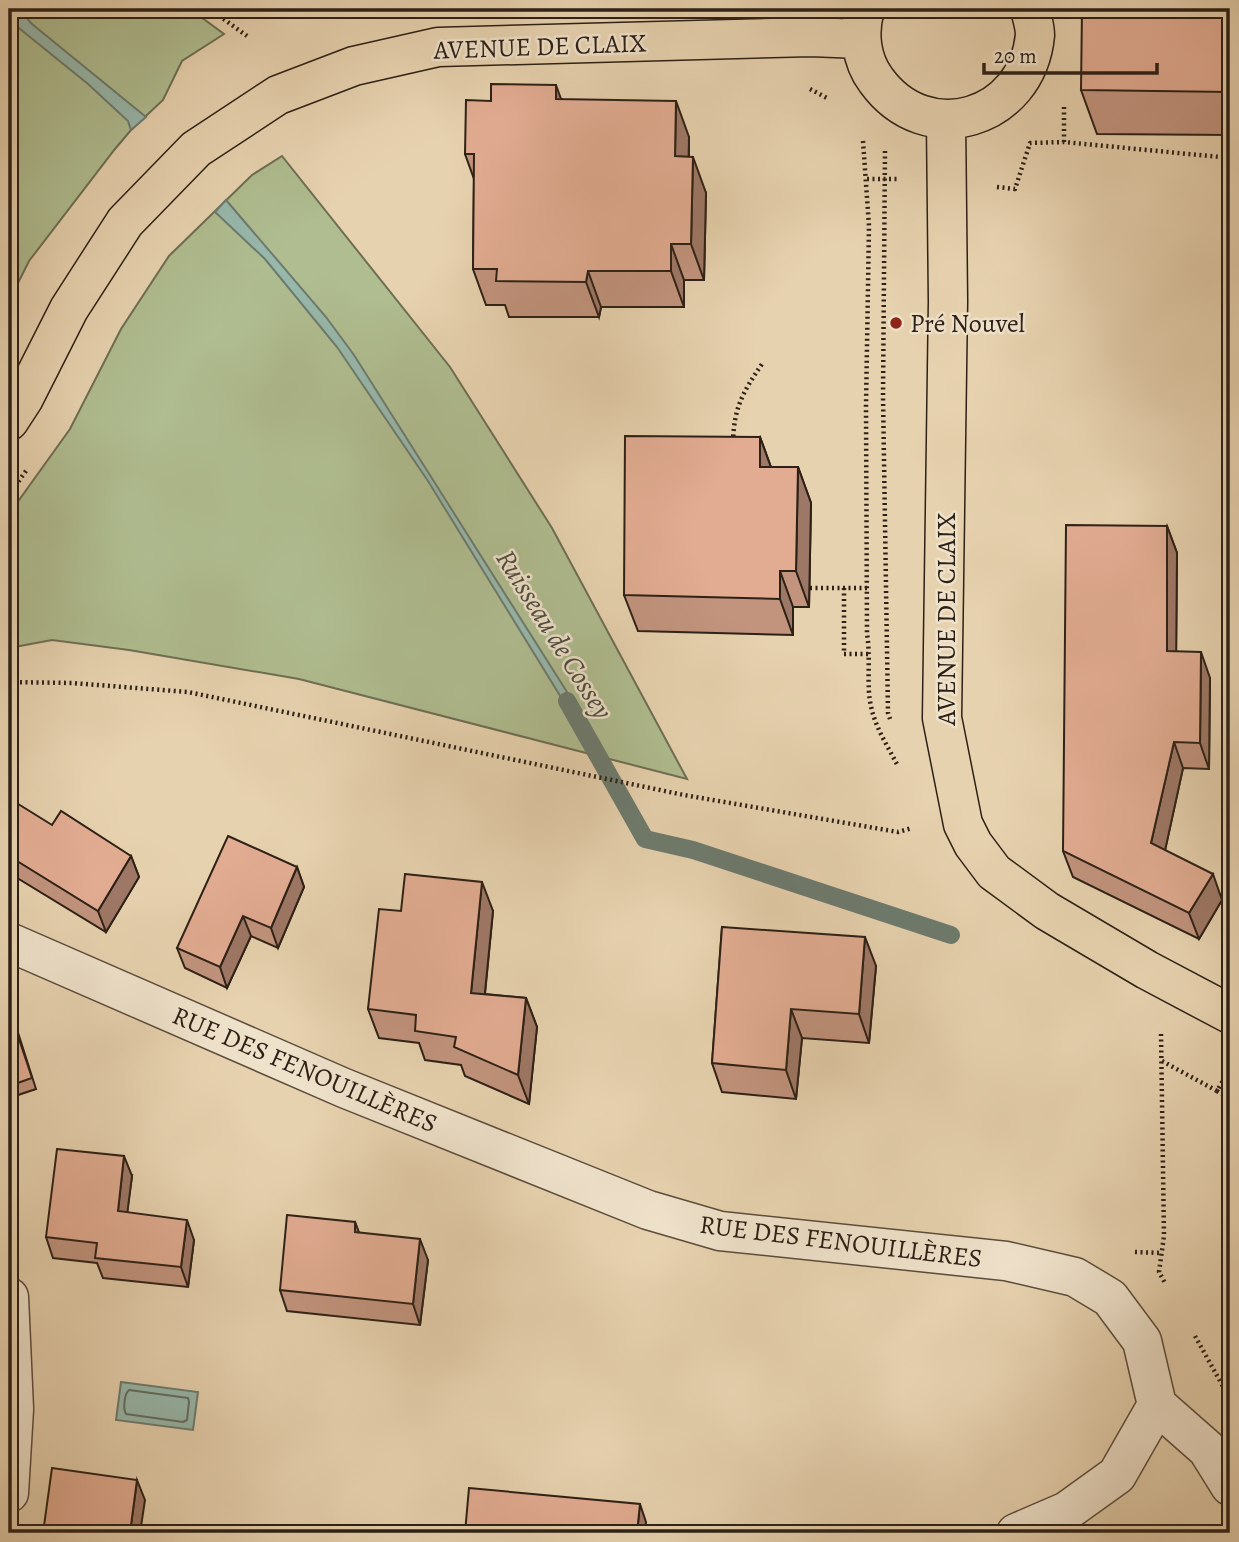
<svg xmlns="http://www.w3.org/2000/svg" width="1239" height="1542" viewBox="0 0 1239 1542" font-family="Alegreya,serif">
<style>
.green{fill:#afbd90;stroke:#6e6e53;stroke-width:2}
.water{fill:#97b8ab;stroke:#6d7b6f;stroke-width:2}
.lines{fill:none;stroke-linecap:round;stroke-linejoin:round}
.shore{stroke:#626c60;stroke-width:2}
.stream{stroke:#6d7b6f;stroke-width:18}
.minor-casing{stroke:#5c4c3c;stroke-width:41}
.major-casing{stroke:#2d2016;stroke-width:41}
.path{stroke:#2d2016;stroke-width:4.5;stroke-dasharray:2 3.5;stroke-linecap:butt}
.minor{stroke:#efe2cb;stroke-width:38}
.major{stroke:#e7d2af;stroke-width:38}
.wall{fill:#c2947e;stroke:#2d2016;stroke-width:2}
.shaded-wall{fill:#9e7866;stroke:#2d2016;stroke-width:2}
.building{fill:#e2ac92;stroke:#2d2016;stroke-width:2}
.poi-dot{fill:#8f2418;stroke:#efe2cb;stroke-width:2.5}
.labels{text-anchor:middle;stroke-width:5;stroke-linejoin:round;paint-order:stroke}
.street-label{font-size:26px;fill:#2d2016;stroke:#efe2cb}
.poi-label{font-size:26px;fill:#2d2016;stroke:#efe2cb;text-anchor:start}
.water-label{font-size:28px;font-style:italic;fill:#4d4e43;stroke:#efe2cb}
</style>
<rect width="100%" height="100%" fill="#e7d2af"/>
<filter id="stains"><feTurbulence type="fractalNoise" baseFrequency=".00286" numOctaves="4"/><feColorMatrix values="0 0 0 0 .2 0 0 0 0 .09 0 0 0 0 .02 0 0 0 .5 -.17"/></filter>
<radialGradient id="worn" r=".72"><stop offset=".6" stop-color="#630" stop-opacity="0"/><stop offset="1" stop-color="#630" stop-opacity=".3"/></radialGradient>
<path class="green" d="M9,9H190L224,34L182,61L163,100L131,130L115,149L29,261L9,301Z
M282,156L450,367L552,528L687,779L299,679L129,650L52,640L9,648V514L70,429L121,329L169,256L252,175Z"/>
<path class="water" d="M9,9H19L32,24L146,117L131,130L128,121L88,84L9,20Z
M226,200L326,317L354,355L586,722L575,720L428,481L337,347L265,259L215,212Z
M121,1382L198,1392L193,1430L116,1420Z"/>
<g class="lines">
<path class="shore" d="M129,1390L188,1398L189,1402L187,1420L183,1422L126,1414C123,1409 124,1394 129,1390Z"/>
<path class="stream" d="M567,701L645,839L693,850L951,935"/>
<g class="minor-casing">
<path id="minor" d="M9,942L344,1088L648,1210L720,1231L1006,1261L1075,1277L1110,1298L1142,1341L1157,1405L1117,1475L1067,1511L1016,1533
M9,1297L14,1409L9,1493
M1157,1405L1207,1449L1230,1486"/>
</g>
<g class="major-casing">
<path id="major" d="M865,9C858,33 861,60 876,80C926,150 1027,120 1035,35C1035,27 1032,17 1030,9
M946,121L948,301L942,718L963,824L973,844L994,872L1047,911L1147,970L1230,1014
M9,421L24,398L69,309L125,222L196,149L278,95L354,66L438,47L811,37L860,39"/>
</g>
<path class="path" d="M210,9L247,36
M810,89L827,98
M863,141L869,226L866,406L867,634C871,657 866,686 871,706C875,727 888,747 898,766
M1064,142V104
M885,151L883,396L888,713L890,719
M867,179H897
M997,187L1015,189L1030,143L1064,142L1230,158
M733,442C734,407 743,392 762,364
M9,495L28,468
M810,588H867
M844,588V654H870
M1230,624V637
M9,682L72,683L188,692L684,795L898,832L912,828
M1161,1034L1164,1236L1159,1272L1165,1283
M1162,1061L1217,1091L1230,1068
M1217,1091L1230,1099
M1135,1252L1162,1253
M1195,1336L1230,1399"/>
<use href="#minor" class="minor"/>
<use href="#major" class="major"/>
</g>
<path class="wall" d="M1230,9V135L1097,134L1081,90Z
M561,99L689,137V157L706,193L704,280H684V307H601L599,317H509L505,305H486L473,269L474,179L465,154L491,101Z
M760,437L771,467H798L811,503L809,607H793V635L638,631L624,595Z
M1167,526L1177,553L1176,651L1210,678L1209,769L1183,768L1165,850L1222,900L1199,939L1073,877L1063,851Z
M9,812L52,825L131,856L139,877L106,932L9,873Z
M297,867L304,887L278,948L251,936L227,988L185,968L177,948Z
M401,911H493L485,994L526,998L537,1027L529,1104L465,1076L461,1065L425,1060L419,1043L379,1038L368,1009Z
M722,927L876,966L869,1043L802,1038L796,1099L722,1092L712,1063Z
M9,1009L14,1020L36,1089L9,1098Z
M132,1176L127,1212L194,1240L188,1287L103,1278L97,1263L53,1258L46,1237Z
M355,1222L359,1233L428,1260L420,1325L287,1311L280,1290Z"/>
<path class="shaded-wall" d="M556,85L569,121L556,99Z
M676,101L689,137L688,192L675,156Z
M693,157L706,193L704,280L691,244Z
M671,244L684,280V307L671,271Z
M588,271L601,307L599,317L586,282Z
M760,437L773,473L760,467Z
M798,467L811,503L809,607L796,571Z
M1167,526L1177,553L1176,677L1167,651Z
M780,571L793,607V635L780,599Z
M1201,652L1210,678L1209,769L1200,743Z
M1174,742L1183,768L1161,869L1151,843Z
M131,856L139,877L106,932L98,911Z
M297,867L304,887L278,948L271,928Z
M1213,874L1222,900L1199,939L1189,913Z
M482,882L493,911L482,1022L471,993Z
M243,916L251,936L227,988L220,967Z
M865,937L876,966L869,1043L859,1014Z
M526,998L537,1027L529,1104L518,1075Z
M791,1009L802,1038L796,1099L786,1070Z
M124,1156L132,1176L125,1231L118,1211Z
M187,1220L194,1240L188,1287L181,1267Z
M355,1222L363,1243L355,1232Z
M420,1239L428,1260L420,1325L413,1304Z
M137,1480L145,1500L140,1533H130Z
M640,1504L646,1522L645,1533H637Z"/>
<path class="building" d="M1082,9H1230V92L1081,90Z
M491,84L556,85V99L676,101L675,156L693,157L691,244H671V271H588L586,282L496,281L497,269H473L474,154H465L466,100L491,101Z
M625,436L760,437V467H798L796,571H780V599L624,595Z
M1066,525L1167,526V651L1201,652L1200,743L1174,742L1151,843L1213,874L1189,913L1063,851Z
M15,802L52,825L61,811L131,856L98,911L9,856V812Z
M228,836L297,867L271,928L243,916L220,967L177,948Z
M405,874L482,882L471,993L526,998L518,1075L454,1047L456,1037L415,1031L416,1015L368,1009L379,909L401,911Z
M722,927L865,937L859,1014L791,1009L786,1070L712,1063Z
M9,1009L32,1078L9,1086Z
M57,1149L124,1156L118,1211L187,1220L181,1267L95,1258L97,1243L46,1237Z
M287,1215L355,1222V1232L420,1239L413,1304L280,1290Z
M52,1468L137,1480L130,1533H43Z
M469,1488L640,1504L637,1533H465Z"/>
<circle class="poi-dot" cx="896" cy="323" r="7"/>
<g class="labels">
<g class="street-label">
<text transform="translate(540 46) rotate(-2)" y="9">AVENUE DE CLAIX</text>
<text transform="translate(946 619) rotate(-90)" y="9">AVENUE DE CLAIX</text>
<text transform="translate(305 1069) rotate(23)" y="9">RUE DES FENOUILLÈRES</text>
<text transform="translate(841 1241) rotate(7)" y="9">RUE DES FENOUILLÈRES</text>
</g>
<g class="poi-label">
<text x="910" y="332">Pré Nouvel</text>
</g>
<g class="water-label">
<text transform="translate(555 634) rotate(58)" y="10">Ruisseau de Cossey</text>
</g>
</g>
<rect width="1239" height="1542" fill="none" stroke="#e7d2af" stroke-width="35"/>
<rect x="10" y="10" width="1218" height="1521" fill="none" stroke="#2d2016" stroke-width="3.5"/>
<rect x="18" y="18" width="1204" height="1507" fill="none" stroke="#2d2016" stroke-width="2"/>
<path d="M984 63v10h173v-10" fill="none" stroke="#2d2016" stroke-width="3.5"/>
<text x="994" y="63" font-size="21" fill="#2d2016" stroke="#efe2cb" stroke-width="5" paint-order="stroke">20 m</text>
<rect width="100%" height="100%" filter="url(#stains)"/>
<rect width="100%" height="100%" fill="url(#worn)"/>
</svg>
